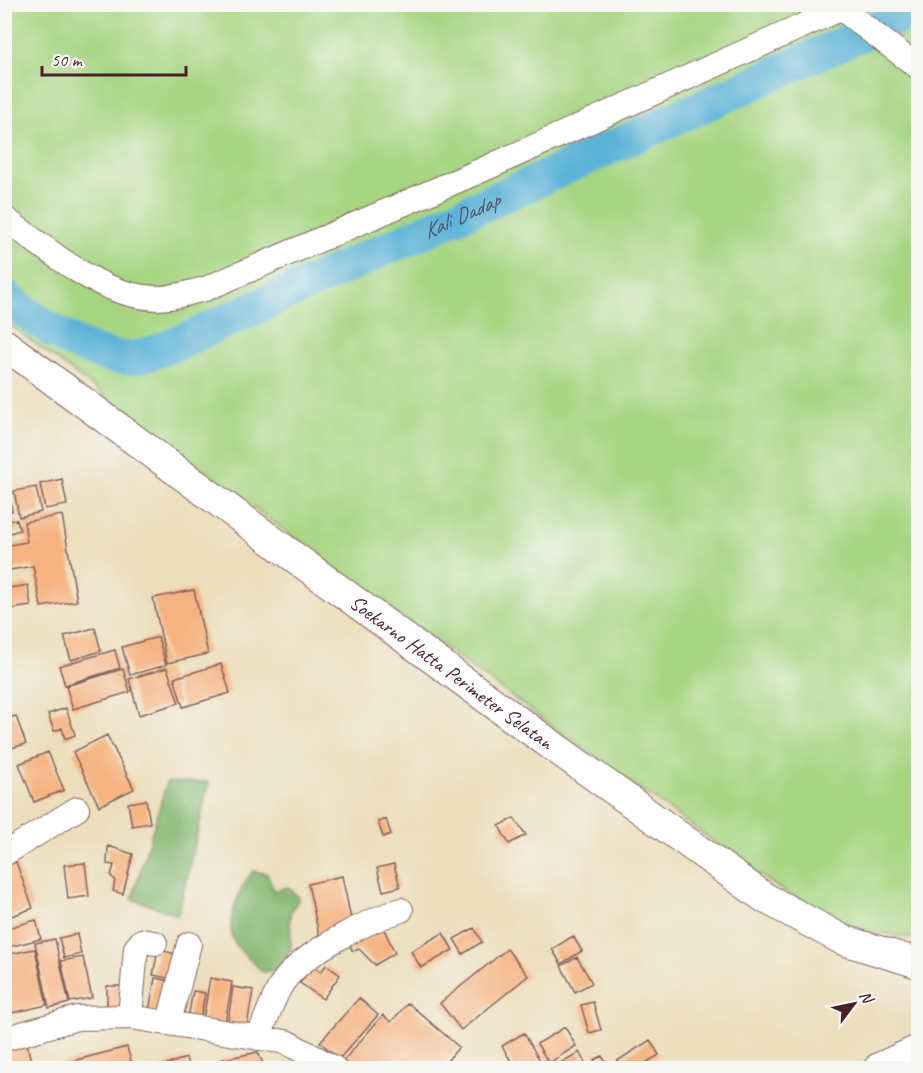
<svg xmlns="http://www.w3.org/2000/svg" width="923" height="1073" viewBox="0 0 923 1073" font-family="Caveat,sans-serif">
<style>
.green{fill:#a7d683;stroke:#787a57;stroke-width:1.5}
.forest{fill:#85b771;stroke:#686b4e;stroke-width:1.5}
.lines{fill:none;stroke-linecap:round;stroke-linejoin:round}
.river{stroke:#5bb3d8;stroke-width:34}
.building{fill:#f6b381}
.minor-casing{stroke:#83625e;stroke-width:26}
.major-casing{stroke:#83625e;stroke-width:32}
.minor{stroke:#fff;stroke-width:24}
.major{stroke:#fff;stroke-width:30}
.labels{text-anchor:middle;stroke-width:4.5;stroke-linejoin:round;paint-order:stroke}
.street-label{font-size:21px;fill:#4a1f2b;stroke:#f6f6f2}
.water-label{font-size:22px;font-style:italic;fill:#505368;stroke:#f6f6f2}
</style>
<rect width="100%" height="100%" fill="#f6f6f2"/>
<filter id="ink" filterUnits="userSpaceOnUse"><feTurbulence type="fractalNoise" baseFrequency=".0167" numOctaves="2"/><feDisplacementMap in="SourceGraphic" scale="12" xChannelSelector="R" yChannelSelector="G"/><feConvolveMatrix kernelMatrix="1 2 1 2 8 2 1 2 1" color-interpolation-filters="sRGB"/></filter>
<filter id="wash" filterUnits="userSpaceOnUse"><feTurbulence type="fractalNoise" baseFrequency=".008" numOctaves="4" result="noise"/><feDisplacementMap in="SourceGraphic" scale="24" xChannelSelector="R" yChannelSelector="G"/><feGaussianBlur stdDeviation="1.35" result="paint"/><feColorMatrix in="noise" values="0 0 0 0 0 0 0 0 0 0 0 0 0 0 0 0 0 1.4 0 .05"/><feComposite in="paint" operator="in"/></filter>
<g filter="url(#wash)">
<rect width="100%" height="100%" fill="#ecdebc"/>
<path class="green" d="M4,5H918V939L861,929L815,909L777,887L376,599L5,321Z"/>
<path class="forest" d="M167,782H209L178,915L132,899Z
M253,871L267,874L274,891L288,887L299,898L290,914L291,949L279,970L263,972C254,963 239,952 234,941C224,921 241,887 253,871Z"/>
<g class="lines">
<path class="river" id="s1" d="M4,296C37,321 88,360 131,358C153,357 208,329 230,319L918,9"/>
</g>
<g id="blocks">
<path class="building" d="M62,479L67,505L45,509L40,484Z
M36,487L41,512L19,517L14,491Z
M10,497L12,511L4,512V498Z
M62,515L77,601L41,607L33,566L4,571V546L27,542L24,522Z
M17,520L20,530L4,535V521Z
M28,585L31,606L4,610V589Z
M194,590L208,654L167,663L153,598Z
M95,628L101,651L71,660L64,636Z
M158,637L166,665L130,675L122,647Z
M115,650L120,668L65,685L59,666Z
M221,664L230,693L183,707L174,678Z
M167,668L179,703L139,715L129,679Z
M123,669L130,692L73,709L66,686Z
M66,708L75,735L65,739L62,728L54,731L48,714Z
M16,716L26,744L4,750V719Z
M107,735L134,789L99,806L73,752Z
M48,752L64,790L34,802L19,764Z
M146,800L150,823L132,826L128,803Z
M514,818L526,835L509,844L499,826Z
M386,819L391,834L383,837L378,822Z
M108,846L133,854L123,894L113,891L115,880L111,876L114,865L107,864Z
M16,862L33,908L9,917L4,904V866Z
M85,863L89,896L68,899L64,865Z
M394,864L400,887L383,891L377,868Z
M342,876L353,928L319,935L308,884Z
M36,920L41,939L4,948V929Z
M382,925L395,953L375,965L359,949L353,951L347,942Z
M474,928L482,942L463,954L454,939Z
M443,933L453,950L421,968L411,951Z
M77,934L81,954L64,958L59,938Z
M573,936L582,951L561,964L552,949Z
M55,939L69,1003L49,1008L35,943Z
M35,949L47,1005L12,1013L10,1005L4,1007V955Z
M507,949L528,976L461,1030L440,1003Z
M158,950L182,955L177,980L153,975Z
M83,957L92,998L70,1002L61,961Z
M577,957L592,983L575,992L561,966Z
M326,965L340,975L323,999L300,983L312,966L321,972Z
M155,978L175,982L168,1015L149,1011Z
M210,978L232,982L224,1030L202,1026Z
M107,986H127V1010H107Z
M233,987L253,990L246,1032L227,1028Z
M193,991L205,993L200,1021L188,1018Z
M359,998L378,1015L339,1059L320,1042Z
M593,1002L601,1030L589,1033L581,1005Z
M408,1003L459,1047L441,1068H352L343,1061L383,1015L391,1022Z
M565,1027L576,1046L549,1063L537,1044Z
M524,1033L543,1066L539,1068H515L502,1046Z
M650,1040L659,1055L637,1068H613L611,1065Z
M27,1043L32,1067L5,1068V1048Z
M127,1047L133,1068H45Z
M258,1052L264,1066L275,1065L288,1068H222L219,1060Z
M579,1052L588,1068H552Z
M602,1056L609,1068H599L594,1060Z
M186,1058L189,1068H163L162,1066Z"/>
</g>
</g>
<g filter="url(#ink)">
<use href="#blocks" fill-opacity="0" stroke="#83625e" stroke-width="1.5"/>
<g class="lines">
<g class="minor-casing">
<path id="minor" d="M835,4L918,67
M4,218C49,250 101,298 159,298C174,298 191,292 205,289L482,170L840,9
M4,854L77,809
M130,1017L136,948L142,941L155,943
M169,1022L189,944
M258,1038C266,1020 272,999 283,982C304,952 367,921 401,910
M4,1039L77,1018L130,1017L286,1042L334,1068"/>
</g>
<g class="major-casing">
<g id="major">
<path id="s2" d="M4,344L511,716L765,898L843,940L918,963"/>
<path d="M879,1068L918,1050"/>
</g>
</g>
<use href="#minor" class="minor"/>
<use href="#major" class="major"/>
</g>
</g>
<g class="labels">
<g class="street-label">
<text dy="7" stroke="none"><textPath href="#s2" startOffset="555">Soekarno Hatta Perimeter Selatan</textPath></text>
</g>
<g class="water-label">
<text dy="8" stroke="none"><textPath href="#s1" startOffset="504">Kali Dadap</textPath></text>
</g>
</g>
<rect width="923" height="1073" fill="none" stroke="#f6f6f2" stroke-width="24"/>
<g transform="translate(854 1004) rotate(58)" stroke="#f6f6f2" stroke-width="4.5" paint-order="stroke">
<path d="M0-4.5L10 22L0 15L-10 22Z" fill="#4a1f2b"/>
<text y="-9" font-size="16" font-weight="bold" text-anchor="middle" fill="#4a1f2b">N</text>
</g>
<path d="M42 66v9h144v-9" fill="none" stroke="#4a1f2b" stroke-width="3"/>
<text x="51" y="66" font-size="18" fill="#4a1f2b" stroke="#f6f6f2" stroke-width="4.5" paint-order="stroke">50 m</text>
</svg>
